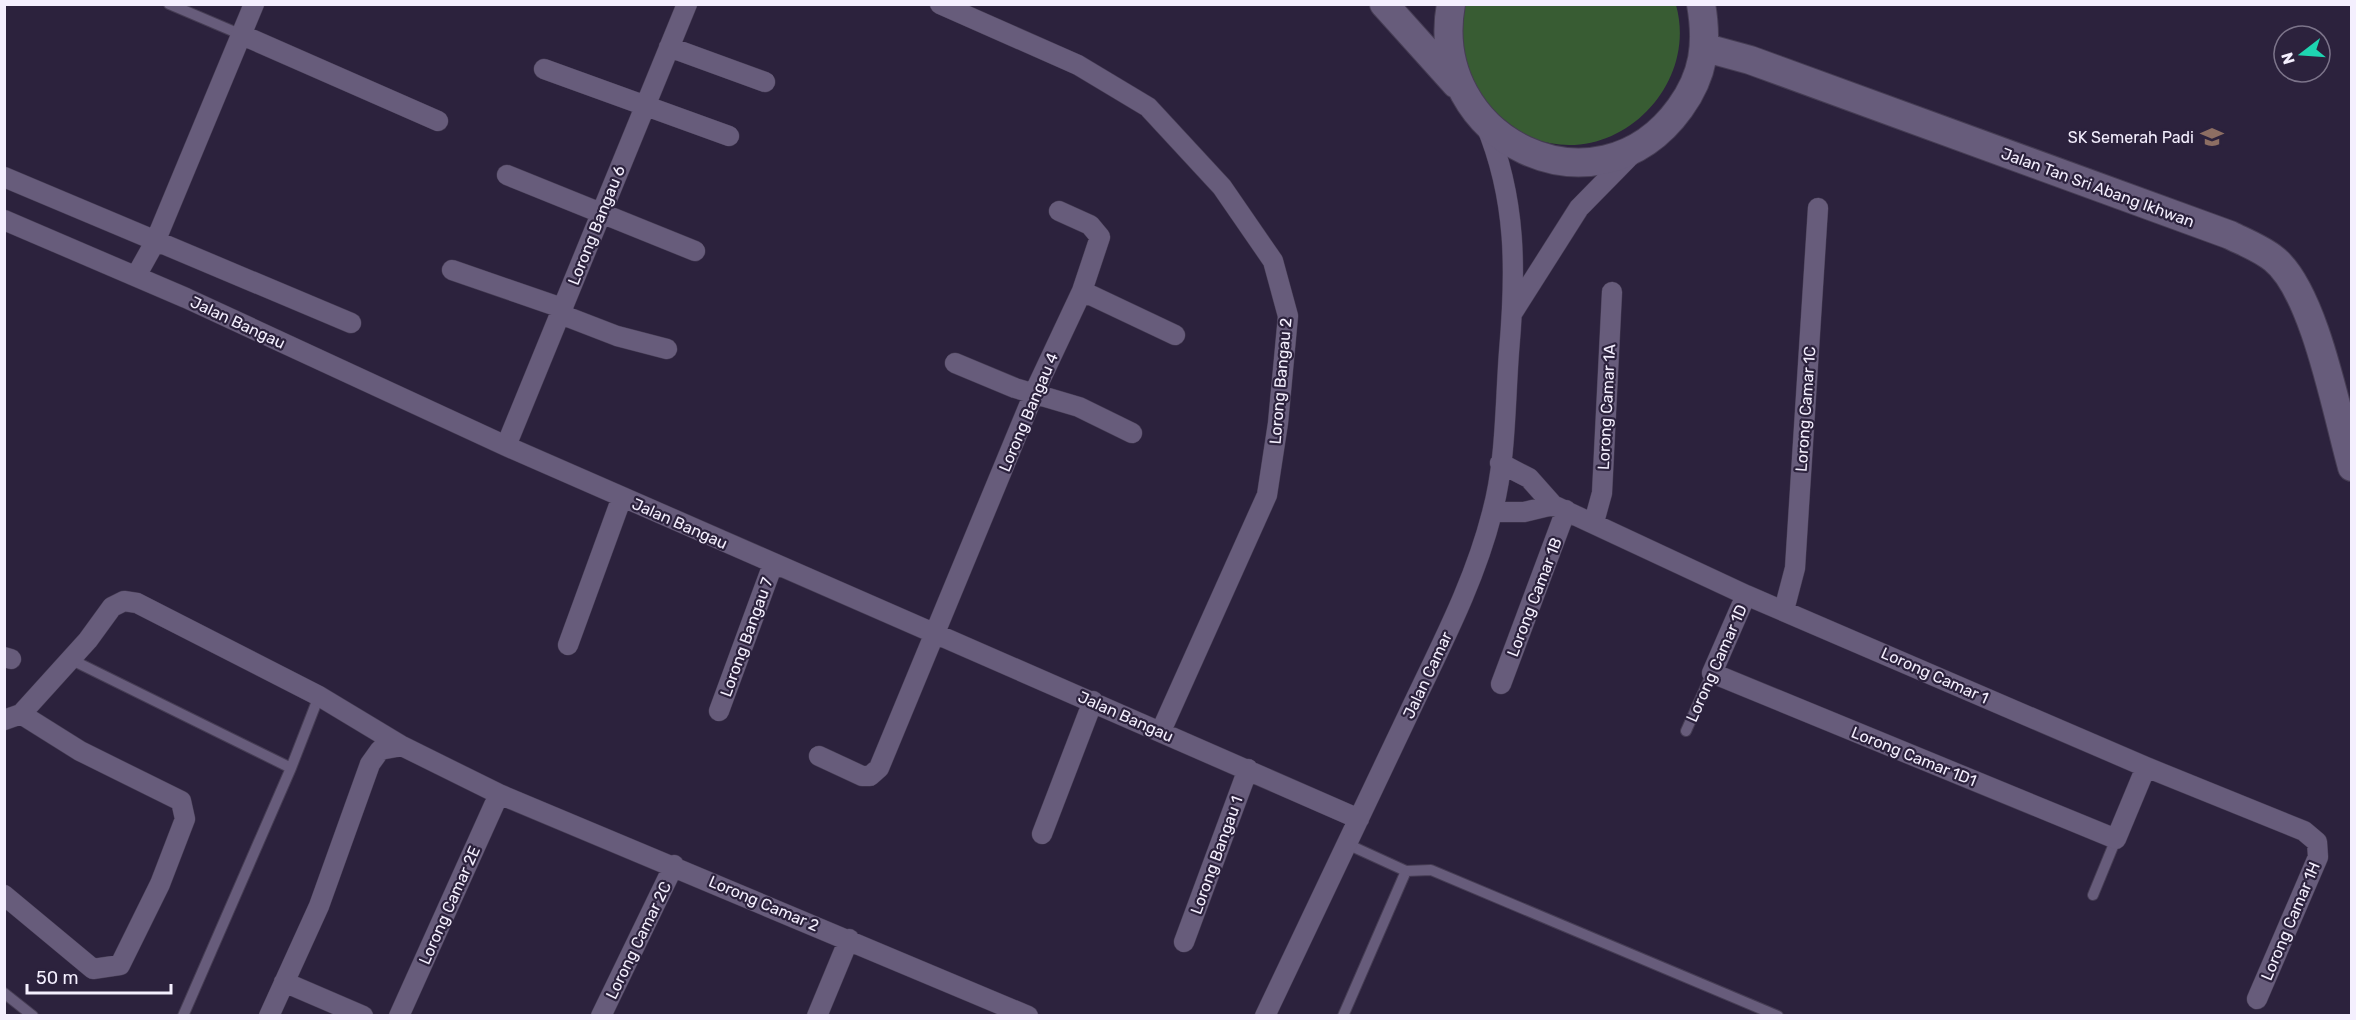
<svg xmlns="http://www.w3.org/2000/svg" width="2356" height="1020" viewBox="0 0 2356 1020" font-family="Rubik,sans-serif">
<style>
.green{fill:#385c33}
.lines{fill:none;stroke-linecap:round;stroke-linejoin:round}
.lane-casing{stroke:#463d54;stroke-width:12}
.street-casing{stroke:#463d54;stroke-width:21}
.secondary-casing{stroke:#463d54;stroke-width:30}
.lane{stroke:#675c7b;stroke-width:10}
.street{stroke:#675c7b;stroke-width:20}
.secondary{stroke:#675c7b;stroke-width:28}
.labels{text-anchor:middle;stroke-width:4.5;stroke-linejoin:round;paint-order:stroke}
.poi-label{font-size:16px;fill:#f4effe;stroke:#2c223d;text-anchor:end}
.street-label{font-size:16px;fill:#f4effe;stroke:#2c223d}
</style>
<rect width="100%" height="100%" fill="#2c223d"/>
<path class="green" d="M1463,5H1676C1699,87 1615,170 1532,138C1523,135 1514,127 1506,121C1500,117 1492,113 1487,108C1480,100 1467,79 1464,68C1460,52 1463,22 1463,5Z"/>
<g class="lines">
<g class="lane-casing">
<path id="lane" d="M169,4L242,35
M70,659L291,768
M1686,731L1712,673
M1347,844L1406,871L1431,870L1778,1016
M2093,895L2116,839
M4,993L33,1016
M183,1016L291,768L319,696
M1343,1016L1406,871"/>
</g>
<g class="street-casing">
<path id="street" d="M940,4L1078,65L1148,107L1222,187L1273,261L1288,316L1278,423L1267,495L1161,731
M242,35L438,121
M669,47L765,82
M544,69L729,136
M507,175L695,251
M4,177L351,323
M4,220L186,298L506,446L1359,819
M452,270L562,308
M136,276L155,242L254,4
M1082,291L1175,335
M1513,312L1579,208L1632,154
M560,314L617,336L667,349
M955,363L1015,388L1079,407L1132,433
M506,446L687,4
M1500,463L1529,478L1553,505L1746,595L2146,767L2304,831L2317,842L2318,857L2257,999
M1493,512H1524L1553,505
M1594,522L1602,493L1612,292
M1746,595L1712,673L2116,839L2146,767
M1784,610L1795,568L1818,208
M568,645L622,497
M4,657L11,659
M1501,684L1566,510
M719,711L773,564
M4,720L21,714L88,640L112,607L124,601L137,603L319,696L402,746
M819,756L862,776H870L879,768L1035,391L1082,291L1100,237L1090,225L1059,211
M1042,834L1093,701
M4,895L93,969L120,965L160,884L185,819L181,801L80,751L21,714
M1184,942L1248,769
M284,982L363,1016
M269,1016L319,906L370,764L380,750L402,746L499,794L1028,1016
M399,1016L499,794
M601,1016L674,865
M817,1016L849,939
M1265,1016C1313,915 1361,815 1408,715C1439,649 1474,584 1492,513C1506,462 1505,405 1509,352C1516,272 1517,199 1485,123"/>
</g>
<g class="secondary-casing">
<path id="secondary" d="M1384,4L1456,84
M1451,4C1426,140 1597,223 1680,108C1704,75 1708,44 1701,4
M1706,48L1750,60L2230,235C2244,242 2262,249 2274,259C2315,292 2337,415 2352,467"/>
</g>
<use href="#lane" class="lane"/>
<use href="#street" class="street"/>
<use href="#secondary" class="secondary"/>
</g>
<defs>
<g id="school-bare" transform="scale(1.8)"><path d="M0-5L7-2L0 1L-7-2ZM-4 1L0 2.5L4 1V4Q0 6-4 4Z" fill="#8d6e63" stroke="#2c223d" stroke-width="2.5" paint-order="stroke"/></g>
</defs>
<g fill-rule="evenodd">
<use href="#school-bare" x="2212" y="137"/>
</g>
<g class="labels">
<g class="poi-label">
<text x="2194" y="143">SK Semerah Padi</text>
</g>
<g class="street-label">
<text transform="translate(2098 187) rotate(20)" y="6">Jalan Tan Sri Abang Ikhwan</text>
<text transform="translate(596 225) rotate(-68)" y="6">Lorong Bangau 6</text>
<text transform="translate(238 322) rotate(25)" y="6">Jalan Bangau</text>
<text transform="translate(1280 381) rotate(-85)" y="6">Lorong Bangau 2</text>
<text transform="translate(1606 407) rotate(-87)" y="6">Lorong Camar 1A</text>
<text transform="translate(1805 409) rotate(-86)" y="6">Lorong Camar 1C</text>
<text transform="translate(1028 412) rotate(-67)" y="6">Lorong Bangau 4</text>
<text transform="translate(680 523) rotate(24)" y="6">Jalan Bangau</text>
<text transform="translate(1534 597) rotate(-69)" y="6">Lorong Camar 1B</text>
<text transform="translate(746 637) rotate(-70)" y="6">Lorong Bangau 7</text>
<text transform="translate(1716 663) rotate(-66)" y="6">Lorong Camar 1D</text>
<text transform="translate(1427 675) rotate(-65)" y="6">Jalan Camar</text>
<text transform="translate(1935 675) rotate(24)" y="6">Lorong Camar 1</text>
<text transform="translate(1126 716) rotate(24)" y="6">Jalan Bangau</text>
<text transform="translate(1914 756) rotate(22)" y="6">Lorong Camar 1D1</text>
<text transform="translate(1216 855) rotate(-70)" y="6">Lorong Bangau 1</text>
<text transform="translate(764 903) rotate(23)" y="6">Lorong Camar 2</text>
<text transform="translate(449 905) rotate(-66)" y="6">Lorong Camar 2E</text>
<text transform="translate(2290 921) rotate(-67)" y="6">Lorong Camar 1H</text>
<text transform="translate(638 940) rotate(-64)" y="6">Lorong Camar 2C</text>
</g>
</g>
<rect width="2356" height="1020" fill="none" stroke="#f4effe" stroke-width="12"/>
<g transform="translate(2302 54) rotate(253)"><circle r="28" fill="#2c223d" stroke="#7c748a" stroke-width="1.5"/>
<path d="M0-4.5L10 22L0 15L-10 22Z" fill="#1ed5b1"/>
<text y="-9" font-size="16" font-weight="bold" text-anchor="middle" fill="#f4effe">N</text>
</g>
<path d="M27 984v9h144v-9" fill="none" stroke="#f4effe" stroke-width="3"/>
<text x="36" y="984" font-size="18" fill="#f4effe" stroke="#2c223d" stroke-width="4.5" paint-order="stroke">50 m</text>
</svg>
